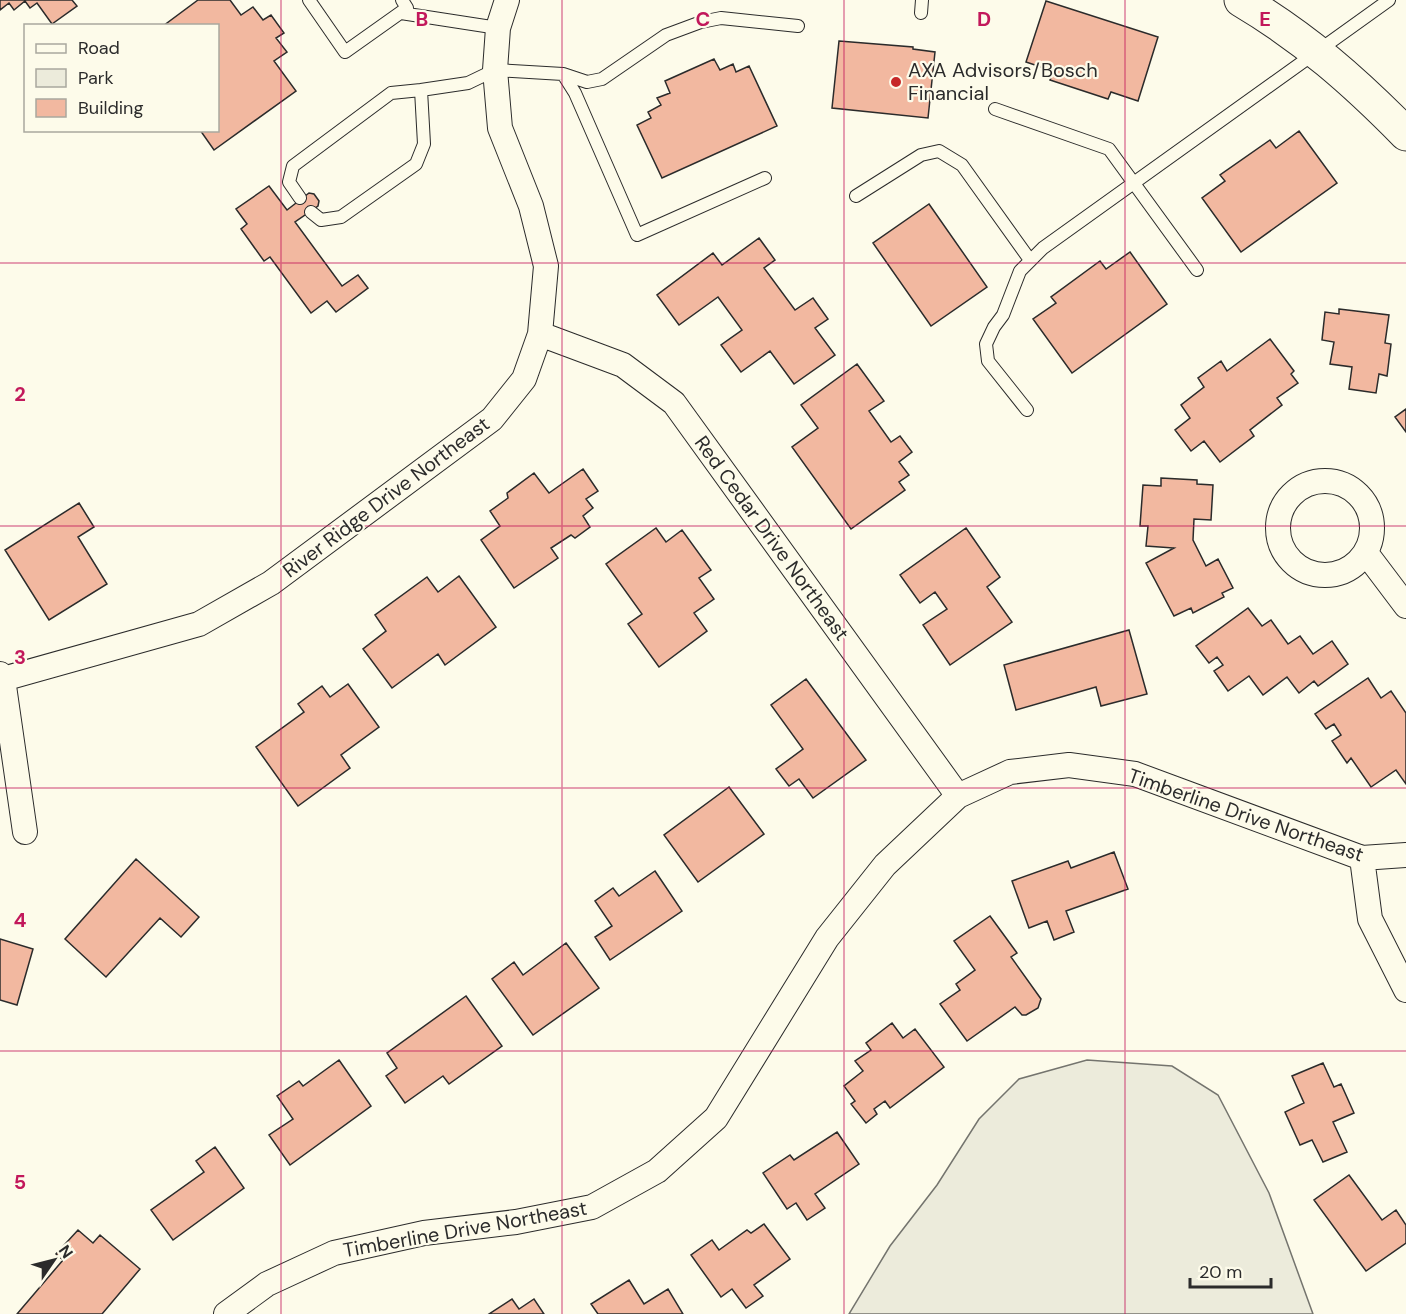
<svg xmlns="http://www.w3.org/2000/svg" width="1406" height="1314" viewBox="0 0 1406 1314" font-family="'DM Sans',sans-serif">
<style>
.green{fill:#ecebdb;stroke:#74746e;stroke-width:1.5}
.building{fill:#f2b8a0;stroke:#2b2b2b;stroke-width:1.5}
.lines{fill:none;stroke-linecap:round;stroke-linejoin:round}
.lane-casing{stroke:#2b2b2b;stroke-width:14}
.street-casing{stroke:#2b2b2b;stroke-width:26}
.secondary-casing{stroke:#2b2b2b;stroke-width:35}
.lane{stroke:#fdfbea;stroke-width:12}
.street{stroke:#fdfbea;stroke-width:24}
.secondary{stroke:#fdfbea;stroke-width:33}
.grid{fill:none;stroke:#c2185b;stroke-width:1.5;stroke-opacity:0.55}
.poi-dot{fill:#c62828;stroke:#fdfbea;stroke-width:2}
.labels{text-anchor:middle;stroke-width:4.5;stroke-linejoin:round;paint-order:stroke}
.poi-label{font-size:20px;fill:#2b2b2b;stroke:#fdfbea;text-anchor:start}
.street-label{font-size:20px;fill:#2b2b2b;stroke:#fdfbea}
.grid-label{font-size:20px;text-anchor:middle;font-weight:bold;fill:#c2185b;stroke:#fdfbea;stroke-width:4.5;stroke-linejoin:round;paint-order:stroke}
</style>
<rect width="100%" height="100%" fill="#fdfbea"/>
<path class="green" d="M1087,1060L1172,1066L1218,1095L1269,1193L1313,1314H849L890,1246L937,1185L979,1119L1019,1079Z"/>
<path class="building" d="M0,0H72L77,6L52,24L37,3L30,8L25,1L14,10L9,3L0,10Z
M198,0H230L241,15L253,7L263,20L271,15L284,33L276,38L287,52L274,61L296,91L214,150L200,130H218V26H163Z
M1046,1L1158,37L1138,101L1111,92L1108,99L1050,80L1053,71L1026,62Z
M839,41L913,47V49L935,52L928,118L832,108Z
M714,59L720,70L733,64L736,72L749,66L777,126L662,178L637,125L651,118L648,112L661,105L657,98L670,93L665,81Z
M1299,131L1337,183L1241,252L1202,198L1225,181L1220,175L1270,140L1276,148Z
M269,186L287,210L309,193L314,194L319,201L318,206L295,222L342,286L358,275L368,288L336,312L327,301L311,313L270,257L264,261L241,229L247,224L236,209Z
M929,204L987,287L931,326L873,243Z
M759,238L775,260L764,268L795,310L813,298L828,319L815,328L835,355L794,384L770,351L741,372L721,345L742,330L718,297L679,325L657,295L713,253L722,265Z
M1130,252L1167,304L1072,373L1033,319L1056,303L1051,297L1100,261L1106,269Z
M1339,309L1389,315L1385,343L1391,344L1387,376L1379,374L1376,393L1349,389L1352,367L1330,364L1334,342L1322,340L1325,312L1339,314Z
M1270,339L1294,371L1291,374L1298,383L1277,398L1282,405L1250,430L1254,436L1220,462L1204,441L1191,451L1175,430L1190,418L1181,405L1204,387L1198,378L1221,361L1227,371Z
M857,364L884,401L869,411L891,442L900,436L912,452L899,462L909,475L899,482L905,490L851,529L792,447L818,428L801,405Z
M1406,409V432L1395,417Z
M583,469L598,491L586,499L593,508L583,516L590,527L575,538L571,535L551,548L558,558L514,588L481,540L500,526L490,511L508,498L507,493L534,473L549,493Z
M1161,478L1197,480V484L1213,485L1211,520L1194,519L1193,540L1206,566L1218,559L1233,588L1222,593L1224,597L1193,613L1191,608L1174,616L1146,563L1174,548L1146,546L1148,526H1140L1143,485L1161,486Z
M79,503L94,527L78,537L107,584L49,620L5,550Z
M656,528L666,542L682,530L711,570L699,578L714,599L694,613L707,631L659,667L628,624L642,614L606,564Z
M966,528L1000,577L987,587L1012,622L950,665L923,625L947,609L935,592L920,603L900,575Z
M459,576L496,627L445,665L438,654L392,688L363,649L386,631L375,615L427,577L438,592Z
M1248,608L1262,626L1271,620L1288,644L1300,636L1313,654L1332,641L1348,664L1318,686L1314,681L1299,693L1287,677L1263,695L1249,676L1228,691L1214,671L1223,665L1217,657L1209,663L1196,646Z
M1129,630L1147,694L1101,706L1096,687L1016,710L1004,665Z
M1368,678L1381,698L1391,691L1406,713V784L1396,770L1371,787L1351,758L1347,763L1332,741L1341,735L1334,724L1326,729L1315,714Z
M806,679L866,760L813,798L799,779L789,786L776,769L803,749L771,705Z
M348,684L379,727L341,755L350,768L298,806L256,747L304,712L298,704L322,686L330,697Z
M729,787L764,834L698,882L664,835Z
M1114,852L1128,889L1066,911L1074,932L1054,940L1047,921L1029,928L1012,881L1068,861L1071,868Z
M136,859L199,917L181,937L160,918L106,977L65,939Z
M655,871L682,911L610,960L595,937L612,926L595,901L613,888L619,896Z
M990,916L1017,953L1011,957L1041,999L1038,1008L1026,1015H1022L1015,1007L967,1041L940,1004L960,990L956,984L975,970L954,941Z
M0,939L33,949L17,1005L0,1000Z
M566,943L599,988L533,1035L492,979L514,962L523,975Z
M466,996L502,1046L449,1084L443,1076L405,1103L386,1076L397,1068L387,1053Z
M892,1023L903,1038L915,1029L944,1067L890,1108L885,1101L874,1109L877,1114L866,1123L851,1104L855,1101L844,1086L863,1071L855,1061L871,1050L866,1043Z
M339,1060L371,1106L290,1165L269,1135L293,1119L277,1096L299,1081L303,1086Z
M1323,1063L1334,1087L1341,1084L1354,1113L1333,1122L1347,1152L1323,1162L1312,1140L1300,1145L1285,1112L1304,1103L1292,1076Z
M837,1132L859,1164L815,1194L825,1208L807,1220L796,1203L787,1209L763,1173L790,1155L794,1160Z
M215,1147L244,1188L173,1240L151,1210L204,1172L196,1161Z
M1349,1175L1382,1220L1396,1210L1406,1225V1243L1366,1271L1314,1200Z
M764,1224L790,1259L754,1285L763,1296L746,1308L732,1289L721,1297L691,1255L712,1240L719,1250L747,1230L751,1233Z
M78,1230L93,1243L100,1235L140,1269L102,1314H17L63,1260L56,1254Z
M629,1280L644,1304L668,1289L683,1314H598L591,1304Z
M512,1299L519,1309L534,1299L544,1314H489Z"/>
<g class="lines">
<g class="lane-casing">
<path id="lane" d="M309,0L345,52L407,8L402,0
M401,13L498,28
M921,13L922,0
M563,74L575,93L637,235L765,178
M421,90L468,83L495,70L563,74L587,82L602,79L666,35L701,22L721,18L798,26
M995,109L1109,149L1197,270
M856,196L921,155L939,151L962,165L1030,260
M300,198L289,182L293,166L391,93L421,90L424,144L416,164L341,217L321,220L311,212
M1027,410L988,361L986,344L994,327L1003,315L1020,271L1043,248L1389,0"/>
</g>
<g class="street-casing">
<path id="street" d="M540,334L623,365L674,403L958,796
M1278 528a47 47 0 1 1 94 0a47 47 0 1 1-94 0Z
M1366,553L1406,606
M0,674L3,679L25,832
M3,679L199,624L271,583L492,419L524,379L540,334L546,266L531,206L500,128L495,70L498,28L507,0
M1362,858L1370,919L1406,990
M226,1314L267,1284L334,1253L424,1233L516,1222L592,1207L657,1171L716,1118L827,938L885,865L958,796L1010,772L1069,765L1135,774L1362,858L1406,855"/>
</g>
<g class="secondary-casing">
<path id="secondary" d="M1241,0C1305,38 1354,81 1406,134"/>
</g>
<use href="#lane" class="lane"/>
<use href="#street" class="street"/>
<use href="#secondary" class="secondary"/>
</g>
<path class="grid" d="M281,0V1314M562,0V1314M844,0V1314M1125,0V1314M0,263H1406M0,526H1406M0,788H1406M0,1051H1406"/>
<circle class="poi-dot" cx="896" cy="82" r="6"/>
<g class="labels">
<g class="poi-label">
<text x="908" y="77">AXA Advisors/Bosch<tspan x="908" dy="23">Financial</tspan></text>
</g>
<g class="street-label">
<text transform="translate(386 497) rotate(-37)" y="7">River Ridge Drive Northeast</text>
<text transform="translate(772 538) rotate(54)" y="7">Red Cedar Drive Northeast</text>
<text transform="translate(1246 815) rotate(19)" y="7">Timberline Drive Northeast</text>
<text transform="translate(465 1229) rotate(-10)" y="7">Timberline Drive Northeast</text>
</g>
</g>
<g class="grid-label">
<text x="422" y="26">B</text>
<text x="703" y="26">C</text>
<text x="984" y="26">D</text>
<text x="1265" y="26">E</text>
<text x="20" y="401">2</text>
<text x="20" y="664">3</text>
<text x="20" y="927">4</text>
<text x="20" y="1189">5</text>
</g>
<rect x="24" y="24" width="195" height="108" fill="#fdfbea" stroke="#a9a89e" stroke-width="1.5"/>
<rect x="36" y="44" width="30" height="9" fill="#fdfbea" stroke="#a9a89e" stroke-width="1.5"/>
<text x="78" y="54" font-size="18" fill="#2b2b2b">Road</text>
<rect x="36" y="69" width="30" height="18" fill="#ecebdb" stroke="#a9a89e" stroke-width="1.5"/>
<text x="78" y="84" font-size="18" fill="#2b2b2b">Park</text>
<rect x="36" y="99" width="30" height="18" fill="#f2b8a0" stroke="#a9a89e" stroke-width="1.5"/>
<text x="78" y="114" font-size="18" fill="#2b2b2b">Building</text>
<g transform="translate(54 1260) rotate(55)" stroke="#fdfbea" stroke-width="4.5" paint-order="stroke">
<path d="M0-4.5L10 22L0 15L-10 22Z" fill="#2b2b2b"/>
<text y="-9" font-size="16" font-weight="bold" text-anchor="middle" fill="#2b2b2b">N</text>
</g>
<path d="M1190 1278v9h81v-9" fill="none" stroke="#2b2b2b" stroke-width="3"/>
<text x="1199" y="1278" font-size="18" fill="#2b2b2b" stroke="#fdfbea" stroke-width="4.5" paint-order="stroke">20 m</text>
</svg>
